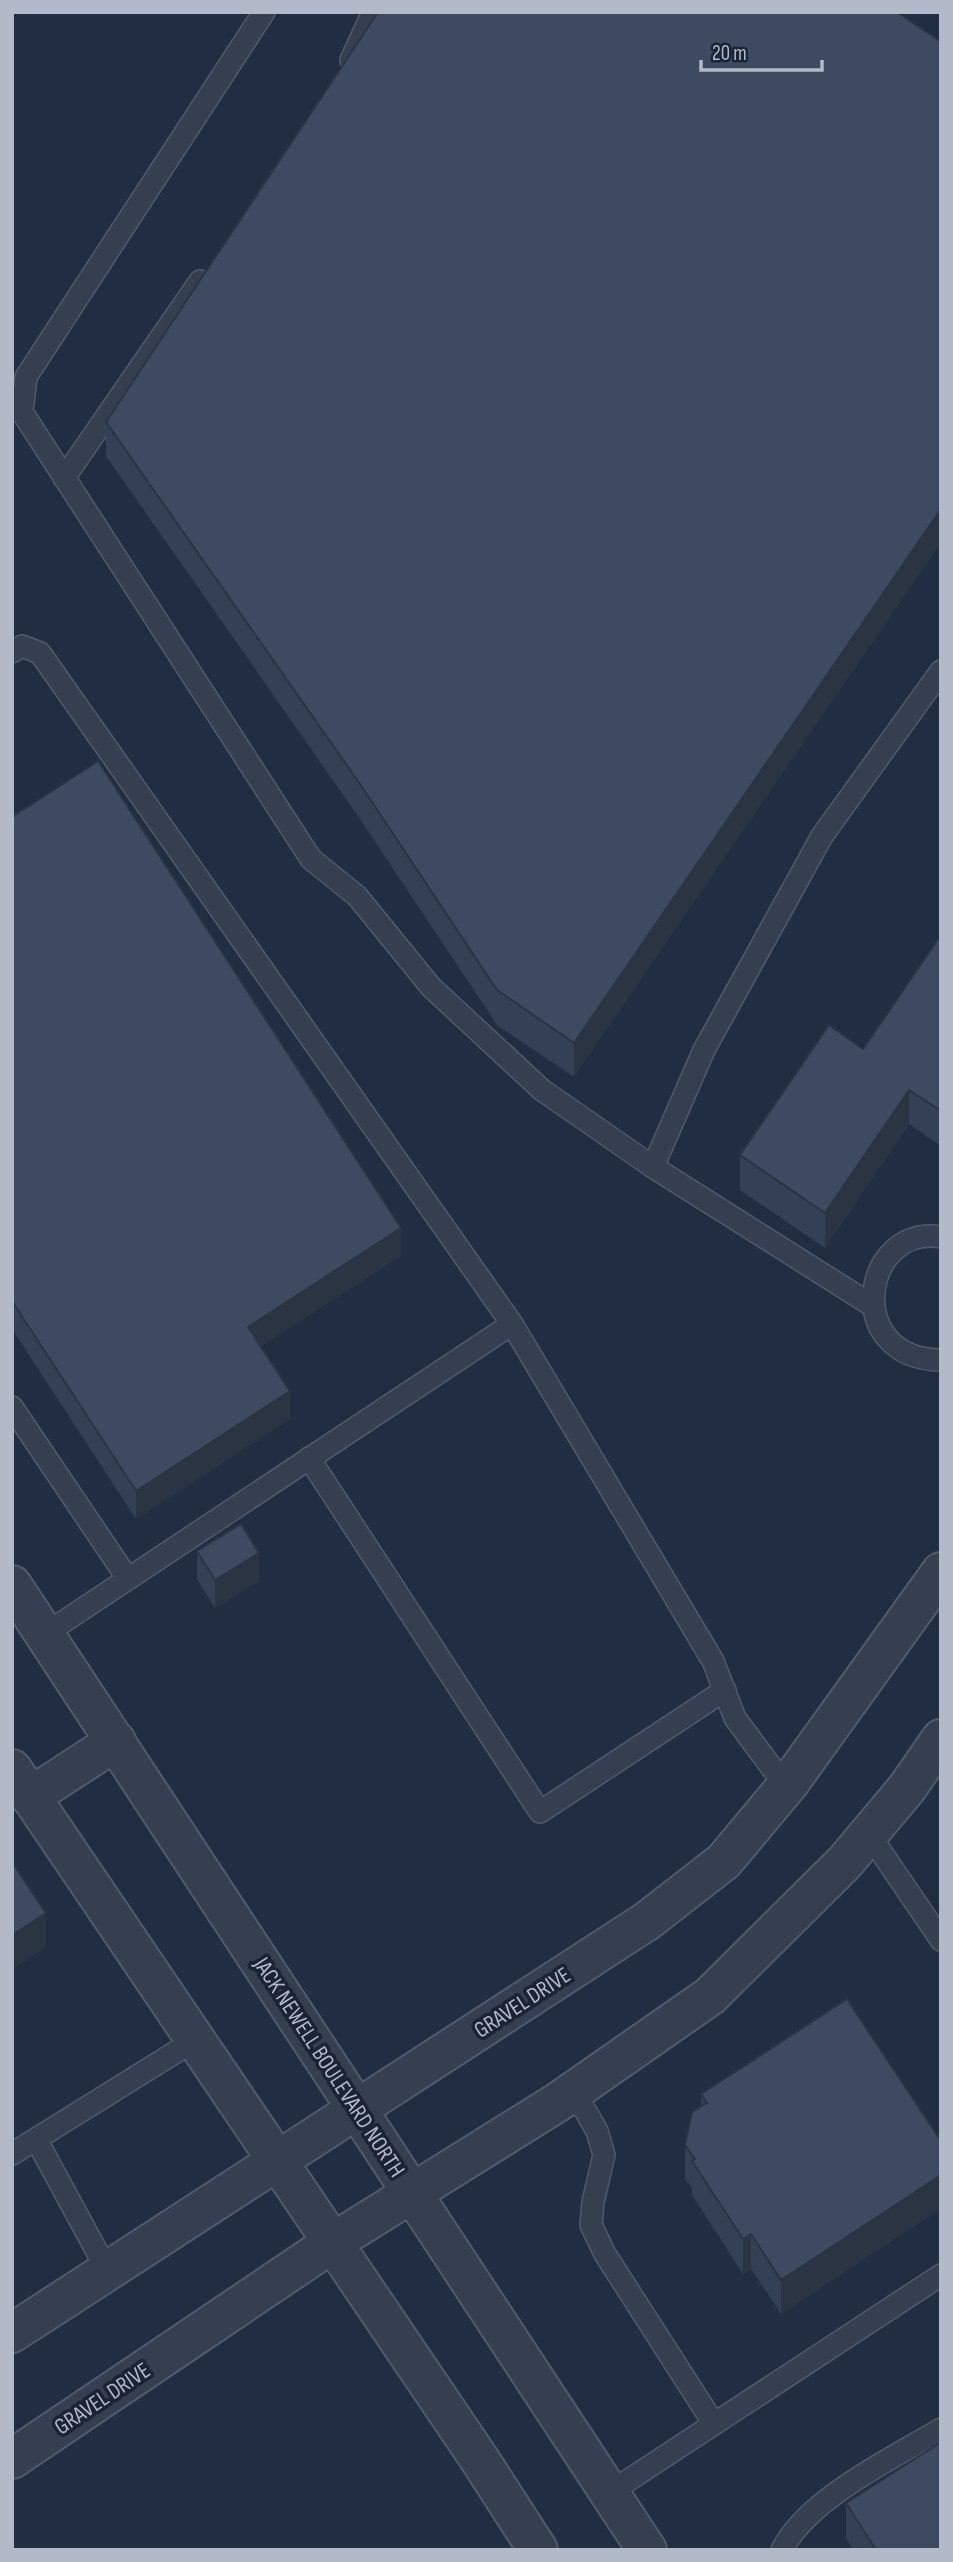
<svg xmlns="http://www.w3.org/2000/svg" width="953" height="2562" viewBox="0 0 953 2562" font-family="'Sofia Sans Condensed',sans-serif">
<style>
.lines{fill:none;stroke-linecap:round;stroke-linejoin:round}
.service-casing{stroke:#515a6a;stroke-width:24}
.minor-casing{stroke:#515a6a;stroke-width:42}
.service{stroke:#363f4f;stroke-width:21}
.minor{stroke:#363f4f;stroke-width:38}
.wall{fill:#344053}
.shaded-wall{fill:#2b3443}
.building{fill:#3d4a60;stroke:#2b3443;stroke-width:2}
.labels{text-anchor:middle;stroke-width:7;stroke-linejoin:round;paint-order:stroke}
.street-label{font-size:23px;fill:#b2baca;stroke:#1b2434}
</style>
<rect width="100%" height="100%" fill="#212d40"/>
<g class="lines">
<g class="service-casing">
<path id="service" d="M264,12L26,377L22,412L311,859L357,896L431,987L542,1090L653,1167L704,1050L822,836L941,671
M351,60L373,12
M64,478L200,281
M12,652L22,646L40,653L512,1324L713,1661L735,1718L786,1787
M653,1167L873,1306
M941,1237C862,1224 841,1359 941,1360
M12,1407L128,1579
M309,1458L540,1812L725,1690
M45,1634L512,1324
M869,1834L941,1940
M574,2091L597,2131L604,2155L593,2202L591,2225L605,2254L714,2424
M36,2139L107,2270
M12,2154L195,2040
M609,2493L941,2275
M782,2550C807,2499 893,2458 941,2429"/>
</g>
<g class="minor-casing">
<path id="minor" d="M12,1585L647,2550
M12,1769L480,2460L538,2550
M30,1797L116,1741
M12,2333L647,1921L724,1861L790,1782L941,1572
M12,2459L332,2243L558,2102L710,1996L845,1862L907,1788L941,1739"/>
</g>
<use href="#service" class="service"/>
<use href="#minor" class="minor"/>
</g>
<path class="wall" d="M897,12L574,1077L497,1025L360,819L106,456V422Z
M12,817L401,1256L261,1346L290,1419L136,1519L12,1329Z
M941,935V1146L909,1124L825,1248L740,1190V1155L863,1049Z
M197,1551L259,1581L215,1608L197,1579Z
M847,1999L781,2314L751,2269L743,2274L692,2195V2188L685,2179V2145L701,2107V2094Z
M846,2503L941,2550H853L846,2538Z"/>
<path class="shaded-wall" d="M941,509V543L574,1077V1043Z
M909,1090V1124L825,1248V1213Z
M401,1228V1256L248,1355V1327Z
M290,1391V1419L136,1519V1491Z
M259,1553V1581L215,1608V1580Z
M46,1913V1948L12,1969V1935Z
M941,2175V2209L781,2314V2280Z
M751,2234V2269L743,2274V2239Z"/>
<path class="building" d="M378,12H897L941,42V509L574,1043L497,990L360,784L106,422Z
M98,761L401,1228L248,1327L290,1391L136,1491L12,1301V817Z
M941,935V1111L909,1090L825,1213L740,1155L829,1025L863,1049Z
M241,1524L259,1553L215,1580L197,1551Z
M12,1862L46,1913L12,1935Z
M847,1999L941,2141V2175L781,2280L751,2234L743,2239L692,2161L695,2159L685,2145L692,2112L707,2103L701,2094Z
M941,2442V2550H876L846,2503Z"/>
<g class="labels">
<g class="street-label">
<text transform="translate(522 2002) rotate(-33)" y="8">GRAVEL DRIVE</text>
<text transform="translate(330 2067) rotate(57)" y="8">JACK NEWELL BOULEVARD NORTH</text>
<text transform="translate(102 2398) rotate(-34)" y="8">GRAVEL DRIVE</text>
</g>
</g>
<rect width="953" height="2562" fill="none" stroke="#b2baca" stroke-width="28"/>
<path d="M701 60v10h121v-10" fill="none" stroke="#b2baca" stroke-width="3.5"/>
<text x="712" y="60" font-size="21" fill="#b2baca" stroke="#1b2434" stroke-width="5" paint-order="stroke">20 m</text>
</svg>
